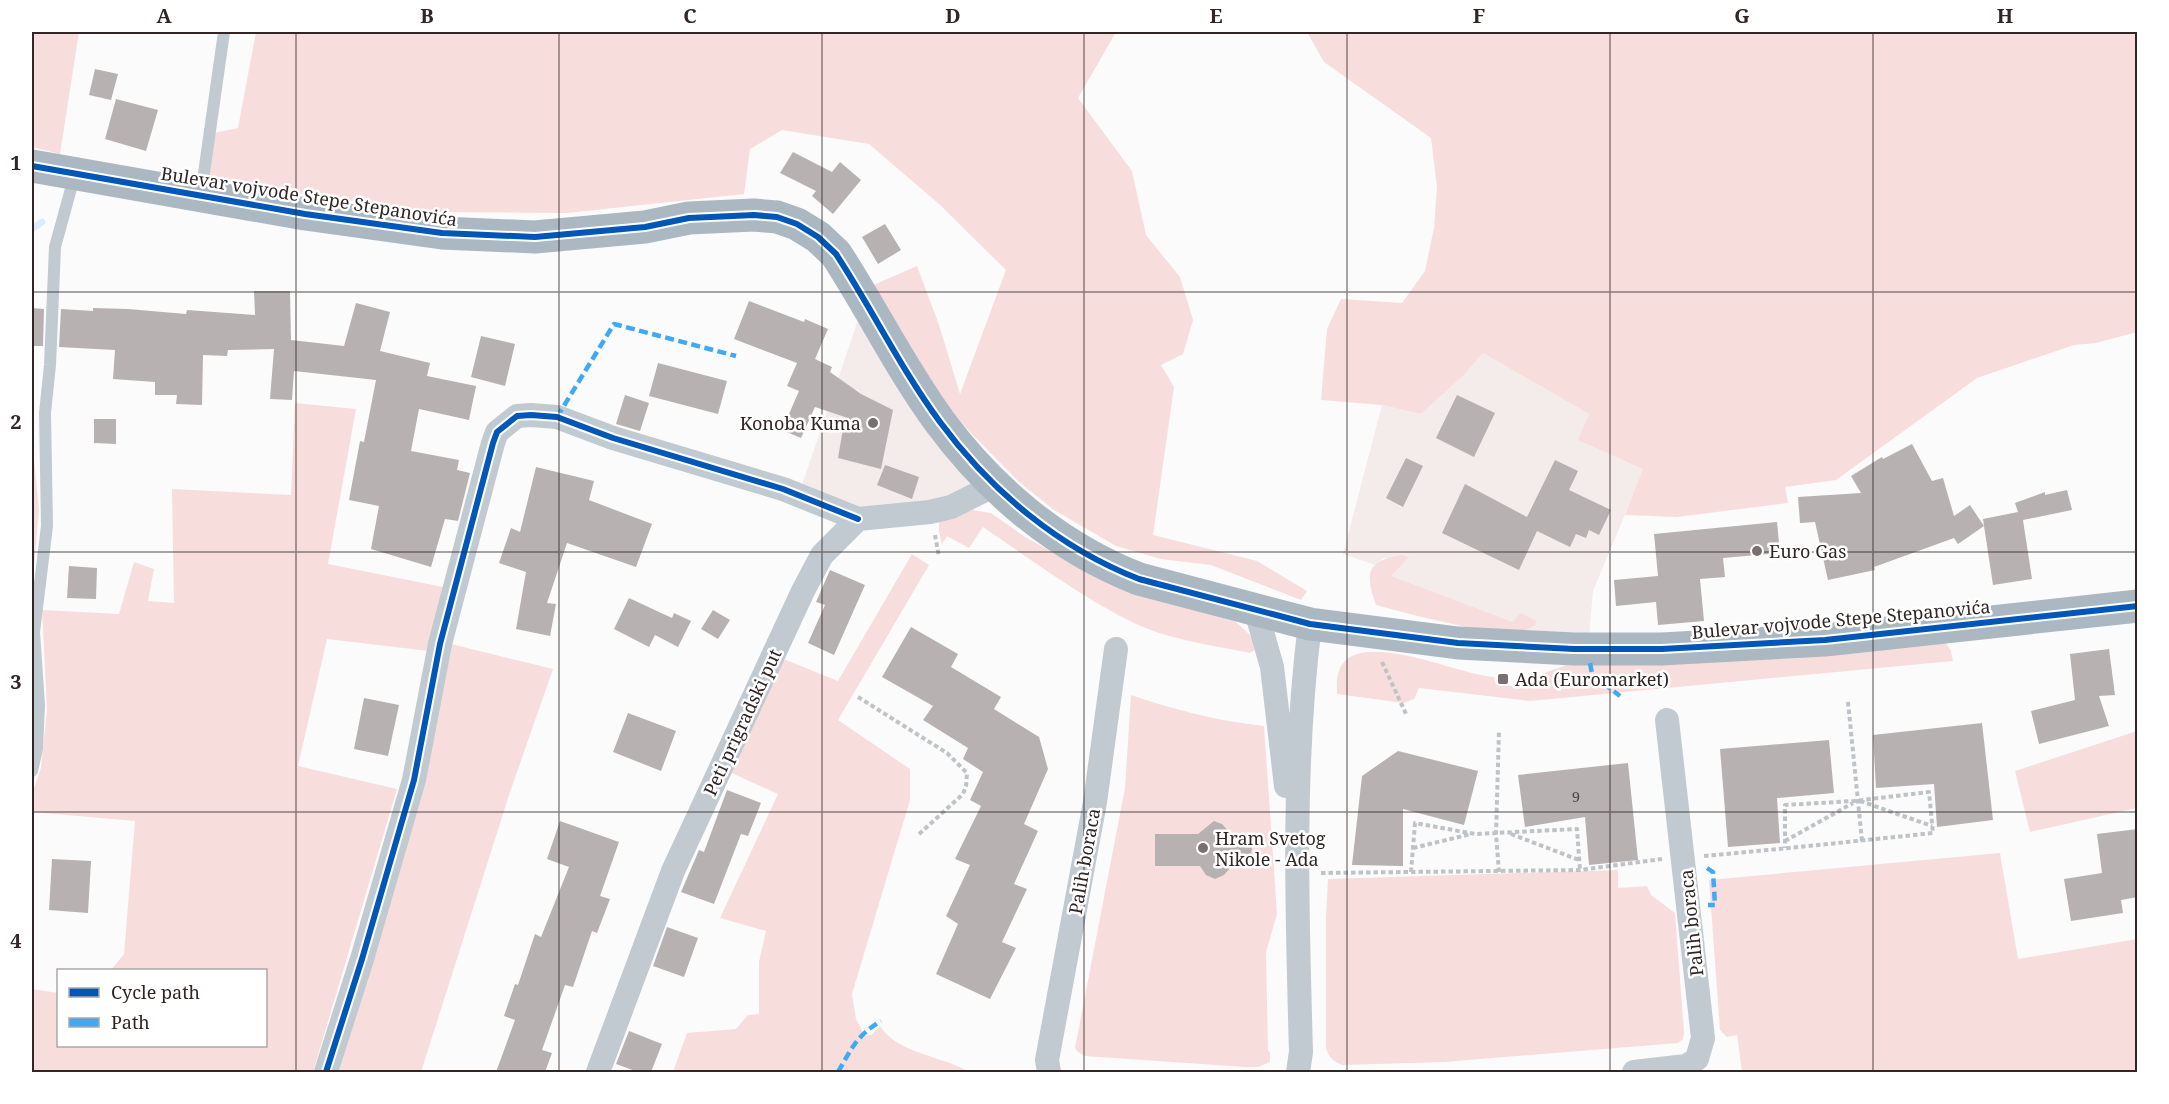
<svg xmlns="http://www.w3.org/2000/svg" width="2169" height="1104" viewBox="0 0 2169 1104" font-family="'Noto Serif',serif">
	<rect width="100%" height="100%" fill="#fbfbfb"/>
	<!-- built -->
	<path fill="#f4ebeb" d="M 861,311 L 977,487 L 937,506 L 869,511 L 800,491 Z
		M 1483,353 L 1589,414 L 1579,440 L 1644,469 L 1593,591 L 1589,636 L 1522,632 L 1513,622 L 1390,576 L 1408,557 L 1383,558 L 1375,565 L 1343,554 L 1382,405 L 1421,414 L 1464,375 Z"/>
	<!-- green -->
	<path fill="#f8dddd" d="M 32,32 L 79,32 L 60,154 L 32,147 Z
		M 256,32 L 1116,32 L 1078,98 L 1132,171 L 1146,235 L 1180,277 L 1193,320 L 1183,354 L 1161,365 L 1174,387 L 1153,535 L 1257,561 L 1307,591 L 1301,600 L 1211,565 L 1161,559 L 1116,546 L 1054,510 L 1019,482 L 968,430 L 914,365 L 869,287 L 917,266 L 939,325 L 960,394 L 1006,270 L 939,204 L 869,144 L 782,130 L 750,149 L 744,194 L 567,213 L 434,212 L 202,180 L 209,134 L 238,128 Z
		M 1307,32 L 2137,32 L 2137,332 L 2096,343 L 2074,345 L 1977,378 L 1836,480 L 1785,487 L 1788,503 L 1677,517 L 1625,515 L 1643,469 L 1578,440 L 1589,414 L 1483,353 L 1464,375 L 1421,414 L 1382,405 L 1321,400 L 1327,329 L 1341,299 L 1402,303 L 1425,271 L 1434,228 L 1437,187 L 1431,138 L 1324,62 Z
		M 295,403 L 356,409 L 328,564 L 443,587 L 429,651 L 327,639 L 298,766 L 397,789 L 313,1072 L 32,1072 L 32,989 L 58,993 L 58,1046 L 266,1046 L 266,970 L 111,970 L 124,954 L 135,821 L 32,812 L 32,794 L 41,768 L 47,710 L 42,610 L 119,614 L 134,562 L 154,569 L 148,601 L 174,603 L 172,489 L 291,495 Z
		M 32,438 L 39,510 L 32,588 Z
		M 972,510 L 991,513 L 1025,537 L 1112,585 L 1236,622 L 1250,635 L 1256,649 L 1250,653 C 1211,645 1170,640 1134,623 C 1081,597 1032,560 983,527 L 969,548 L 947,536 L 942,544 L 939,532 L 939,521 Z
		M 912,554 L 929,565 L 838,720 L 910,769 L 910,800 L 852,994 L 856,1019 L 865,1036 L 871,1035 L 880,1026 C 897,1054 944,1056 969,1072 L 673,1072 L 687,1033 L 736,1029 L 748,1015 L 759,1014 L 759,962 L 766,931 L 720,918 L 778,794 L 723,769 L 781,658 L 838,681 Z
		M 1401,555 L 1409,557 L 1391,576 L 1513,622 L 1520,613 L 1536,621 L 1535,625 L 1520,634 L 1466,627 L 1417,616 L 1376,605 C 1365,574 1366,561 1401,555 Z
		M 1944,640 L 1951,651 L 1953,661 L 1530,701 L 1419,688 L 1414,699 L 1404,703 L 1337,694 C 1337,687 1336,678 1339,671 C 1355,625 1460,676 1494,677 L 1496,685 L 1515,686 L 1516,679 L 1533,677 L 1572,663 Z
		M 451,644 L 553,669 L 510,792 L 421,1072 L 339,1072 L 425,785 Z
		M 1131,695 C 1175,710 1218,721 1264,726 L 1277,914 L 1266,952 L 1268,1051 L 1270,1052 L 1270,1062 L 1258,1067 L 1245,1067 L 1085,1056 L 1078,1052 L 1075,1048 L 1125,788 Z
		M 2137,731 L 2137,808 L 2030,832 L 2015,771 Z
		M 2000,853 L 2018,959 L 2137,939 L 2137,1072 L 1742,1072 L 1737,1035 L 1727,1037 L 1720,1030 L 1709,880 Z
		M 1618,870 L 1618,888 L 1647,886 L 1651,895 L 1675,913 L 1684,1032 L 1683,1039 L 1678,1043 L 1444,1062 L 1342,1065 C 1333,1061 1329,1058 1326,1048 L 1326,918 L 1328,879 Z"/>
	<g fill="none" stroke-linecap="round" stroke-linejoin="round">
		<!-- stream -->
		<path stroke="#d9eefc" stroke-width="7" d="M 32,229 L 42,222"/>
	</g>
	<!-- building -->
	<path fill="#b7b1b2" d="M 95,69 L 118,74 L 111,100 L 89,95 Z
		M 116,99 L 158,110 L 146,151 L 105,139 Z
		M 793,152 L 832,172 L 840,162 L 861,180 L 833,214 L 812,196 L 816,191 L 780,173 Z
		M 885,224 L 901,250 L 878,264 L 862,237 Z
		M 254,291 L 290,291 L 291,340 L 344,346 L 356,303 L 390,312 L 380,351 L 430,363 L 427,376 L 476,386 L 469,420 L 419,409 L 411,451 L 459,460 L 457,470 L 470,473 L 458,521 L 445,519 L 431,567 L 371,549 L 379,506 L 349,500 L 360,441 L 364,442 L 376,380 L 294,371 L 292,400 L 270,399 L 274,349 L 228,350 L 227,356 L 203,355 L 202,405 L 176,404 L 177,395 L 155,395 L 155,382 L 113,379 L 115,350 L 59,347 L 61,309 L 93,311 L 93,308 L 128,309 L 186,314 L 187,310 L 255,315 Z
		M 749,301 L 804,322 L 805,319 L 828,329 L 815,359 L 832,367 L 830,372 L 861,394 L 893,410 L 881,469 L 838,458 L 845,417 L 815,407 L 801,438 L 782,430 L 799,391 L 787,386 L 797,363 L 734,339 Z
		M 32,308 L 44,309 L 43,346 L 32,346 Z
		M 481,336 L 515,344 L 505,386 L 471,377 Z
		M 658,363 L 727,381 L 718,414 L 649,396 Z
		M 625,395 L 649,403 L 640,431 L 616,424 Z
		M 1457,395 L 1495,413 L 1474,457 L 1436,438 Z
		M 94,419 L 116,419 L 116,444 L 94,443 Z
		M 1912,444 L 1932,481 L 1943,478 L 1954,516 L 1970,505 L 1984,526 L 1983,519 L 2018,512 L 2015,503 L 2045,492 L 2045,495 L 2067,490 L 2072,510 L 2023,520 L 2032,579 L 1993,585 L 1984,526 L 1958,544 L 1954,538 L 1874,567 L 1875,570 L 1828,580 L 1815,522 L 1800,523 L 1798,497 L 1861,493 L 1851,476 L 1882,457 L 1883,459 Z
		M 1406,458 L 1423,466 L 1403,507 L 1386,498 Z
		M 1555,460 L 1578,471 L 1569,490 L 1611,510 L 1599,535 L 1589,530 L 1586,538 L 1576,534 L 1570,547 L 1537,531 L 1519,570 L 1442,533 L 1465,484 L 1527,517 Z
		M 885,465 L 919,477 L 912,499 L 877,485 Z
		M 536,467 L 594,481 L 589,500 L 652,524 L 636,567 L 567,543 L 547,603 L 556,604 L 550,636 L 516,629 L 526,572 L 499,563 L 511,528 L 520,532 Z
		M 1777,522 L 1780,553 L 1723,558 L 1725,577 L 1700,579 L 1704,621 L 1658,625 L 1656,602 L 1616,606 L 1614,580 L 1658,576 L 1654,534 Z
		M 69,566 L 97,568 L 96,599 L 67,598 Z
		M 830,570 L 865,585 L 834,655 L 808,643 L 825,605 L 816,602 Z
		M 629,598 L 672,618 L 674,613 L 691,621 L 678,647 L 655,635 L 649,647 L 614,629 Z
		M 713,610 L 730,620 L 718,639 L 701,629 Z
		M 911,627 L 958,654 L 951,667 L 1001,697 L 994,709 L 1039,737 L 1048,769 L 1024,824 L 1038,831 L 1014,884 L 1027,889 L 1002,942 L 1016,948 L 990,999 L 936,974 L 958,924 L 946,916 L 970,865 L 955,859 L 981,806 L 970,800 L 983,772 L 963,759 L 968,748 L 923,720 L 933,706 L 882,677 Z
		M 2109,649 L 2115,695 L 2099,696 L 2109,726 L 2039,744 L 2031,711 L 2075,700 L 2070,654 Z
		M 364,698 L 399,705 L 388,756 L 354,749 Z
		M 628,713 L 676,731 L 661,771 L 613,752 Z
		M 1982,723 L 1993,820 L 1937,827 L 1934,784 L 1876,788 L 1873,735 Z
		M 1829,740 L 1834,793 L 1777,798 L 1780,843 L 1728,847 L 1720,749 Z
		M 1398,751 L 1478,771 L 1464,825 L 1403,809 L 1403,866 L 1352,865 L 1362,776 Z
		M 1628,763 L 1638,860 L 1589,865 L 1585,817 L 1525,827 L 1518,775 Z
		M 727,790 L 761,803 L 748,836 L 741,834 L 714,904 L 681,892 L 699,850 L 704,852 Z
		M 560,821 L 619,842 L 600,896 L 610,899 L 597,933 L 592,931 L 573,987 L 565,985 L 542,1050 L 552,1053 L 545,1072 L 496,1072 L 515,1020 L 504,1016 L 515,984 L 518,985 L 535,934 L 541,937 L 569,867 L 547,859 Z
		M 1214,821 L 1222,824 L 1232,835 L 1240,835 L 1252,846 L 1251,857 L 1239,867 L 1231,867 L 1224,875 L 1215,879 L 1206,875 L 1200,866 L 1155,866 L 1155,834 L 1198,834 Z
		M 2138,829 L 2138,897 L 2121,900 L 2123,913 L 2071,921 L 2064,879 L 2102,873 L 2097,834 Z
		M 52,859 L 91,861 L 88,913 L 49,910 Z
		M 667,927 L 698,938 L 684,977 L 653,966 Z
		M 629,1031 L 662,1044 L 651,1072 L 638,1072 L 616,1064 Z"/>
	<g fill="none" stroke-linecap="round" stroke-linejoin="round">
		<!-- path -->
		<path stroke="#bec3c7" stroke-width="4" stroke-dasharray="4.5 3" stroke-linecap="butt" d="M 935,535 L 939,557
			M 1382,662 L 1407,716
			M 858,697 L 947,753 L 967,773 L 966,786 L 963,794 L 917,836
			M 1848,702 L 1862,841
			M 1860,801 L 1932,826
			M 1511,834 L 1579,860
			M 1785,841 L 1853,803
			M 1413,848 L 1471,834
			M 1704,856 C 1781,849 1857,841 1933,833 L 1929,792 L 1854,801 L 1785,805 L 1785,848
			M 1411,872 L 1415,823 L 1475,834 L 1577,829 L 1580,870
			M 1499,872 L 1496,834 L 1499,731
			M 1321,873 L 1580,870 L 1662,859"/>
		<!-- service -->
		<path stroke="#c0cad0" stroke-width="12" d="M 201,194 L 224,32
			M 32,771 L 37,749 L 39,705 L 34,632 L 47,526 L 45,413 L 50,365 L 55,247 L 75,174"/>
		<!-- minor -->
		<path stroke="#c0cad0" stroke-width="24" d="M 1256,611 L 1272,667 L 1286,786
			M 326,1072 L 362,959 L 414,780 L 440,644 L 493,443 L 497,432 L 517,416 L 531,415 L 557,417 L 613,438 L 783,489 L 858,519
			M 598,1072 L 673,871 L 803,591 L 822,555 L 858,519 L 930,512 L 951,507 L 995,485
			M 1049,1072 L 1047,1060 L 1095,802 L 1116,649
			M 1298,1072 L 1301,1052 C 1297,910 1292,766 1310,624
			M 1634,1072 L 1686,1066 L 1697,1059 L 1703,1038 L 1667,720"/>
		<!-- primary -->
		<path stroke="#abb8c1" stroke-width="33" d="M 32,166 L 305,214 L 442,233 L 535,237 L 645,227 L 689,218 L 754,215 L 777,217 L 797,224 L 818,237 L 836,254 C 872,309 901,369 940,422 C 991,491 1059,548 1139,579 L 1310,624 L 1458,643 L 1574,649 L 1662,649 L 1825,640 L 2138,606"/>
		<!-- quiet -->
		<path stroke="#3fa9f5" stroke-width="4.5" stroke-dasharray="9 4.5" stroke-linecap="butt" d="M 557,417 L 614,324 L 736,356
			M 1590,663 L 1593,679 L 1607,686 L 1620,696
			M 1707,868 L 1713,872 L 1715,905 L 1708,905
			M 838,1072 C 852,1048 856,1036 881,1021"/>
		<defs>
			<path id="cycleway" d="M 32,166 L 305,214 L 442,233 L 535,237 L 645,227 L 689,218 L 754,215 L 777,217 L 797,224 L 818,237 L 836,254 C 872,309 901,369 940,422 C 991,491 1059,548 1139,579 L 1310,624 L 1458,643 L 1574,649 L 1662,649 L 1825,640 L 2138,606
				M 326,1072 L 362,959 L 414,780 L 440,644 L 493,443 L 497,432 L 517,416 L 531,415 L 557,417 L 613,438 L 783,489 L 858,519"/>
		</defs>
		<!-- cycleway casing -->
		<use href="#cycleway" stroke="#fff" stroke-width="10"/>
		<!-- cycleway -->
		<use href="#cycleway" stroke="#0057b8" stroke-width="6"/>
	</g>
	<!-- grid -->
	<path fill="none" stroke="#312525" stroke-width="1.5" stroke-opacity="0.55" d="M 296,32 L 296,1072M 559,32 L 559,1072M 822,32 L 822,1072M 1084,32 L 1084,1072M 1347,32 L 1347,1072M 1610,32 L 1610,1072M 1873,32 L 1873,1072M 32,292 L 2138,292M 32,552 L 2138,552M 32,812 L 2138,812"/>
	<!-- markers -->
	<g fill="#787070" stroke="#fff" stroke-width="2">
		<circle cx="873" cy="423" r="6"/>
		<circle cx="1757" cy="551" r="6"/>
		<rect x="1497" y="673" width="12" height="12" rx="3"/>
		<circle cx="1203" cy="848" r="6"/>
	</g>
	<g text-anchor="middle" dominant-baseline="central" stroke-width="5" stroke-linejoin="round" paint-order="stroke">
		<!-- number labels -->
		<g font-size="15" fill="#524848">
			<text x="1576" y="796">9</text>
		</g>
		<!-- street labels -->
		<g font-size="18" fill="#312525" stroke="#fff">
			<text transform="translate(309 196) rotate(9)">Bulevar vojvode Stepe Stepanovića</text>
			<text transform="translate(1841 619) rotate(-5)">Bulevar vojvode Stepe Stepanovića</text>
			<text transform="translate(742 722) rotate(-65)">Peti prigradski put</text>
			<text transform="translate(1084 861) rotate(-80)">Palih boraca</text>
			<text transform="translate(1691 923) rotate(-96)">Palih boraca</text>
		</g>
		<!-- poi labels -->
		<g font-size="18" fill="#312525" stroke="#fff" text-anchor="start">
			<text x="861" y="423" text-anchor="end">Konoba Kuma</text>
			<text x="1769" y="551">Euro Gas</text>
			<text x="1515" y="679">Ada (Euromarket)</text>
			<text x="1215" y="838">Hram Svetog<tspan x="1215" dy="21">Nikole - Ada</tspan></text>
		</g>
	</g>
	<!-- border -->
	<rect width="2169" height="1104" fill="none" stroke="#ffffff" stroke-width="66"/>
	<!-- legend -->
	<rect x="57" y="969" width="210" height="78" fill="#ffffff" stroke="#ada8a8" stroke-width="1.5"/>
	<rect x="69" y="988" width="30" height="9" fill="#0057b8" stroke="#ada8a8" stroke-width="1.5"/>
	<text x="111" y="999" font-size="18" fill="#312525">Cycle path</text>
	<rect x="69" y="1018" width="30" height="9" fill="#3fa9f5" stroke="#ada8a8" stroke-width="1.5"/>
	<text x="111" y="1029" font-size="18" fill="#312525">Path</text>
	<rect x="33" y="33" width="2103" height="1038" fill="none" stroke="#312525" stroke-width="2"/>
	<g font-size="20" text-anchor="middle" font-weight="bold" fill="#312525">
		<text x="164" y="23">A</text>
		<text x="427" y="23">B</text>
		<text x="690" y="23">C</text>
		<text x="953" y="23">D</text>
		<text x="1216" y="23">E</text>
		<text x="1479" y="23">F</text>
		<text x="1742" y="23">G</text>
		<text x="2005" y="23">H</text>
		<text x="16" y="170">1</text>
		<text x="16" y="429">2</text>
		<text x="16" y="689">3</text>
		<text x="16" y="948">4</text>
	</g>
</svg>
